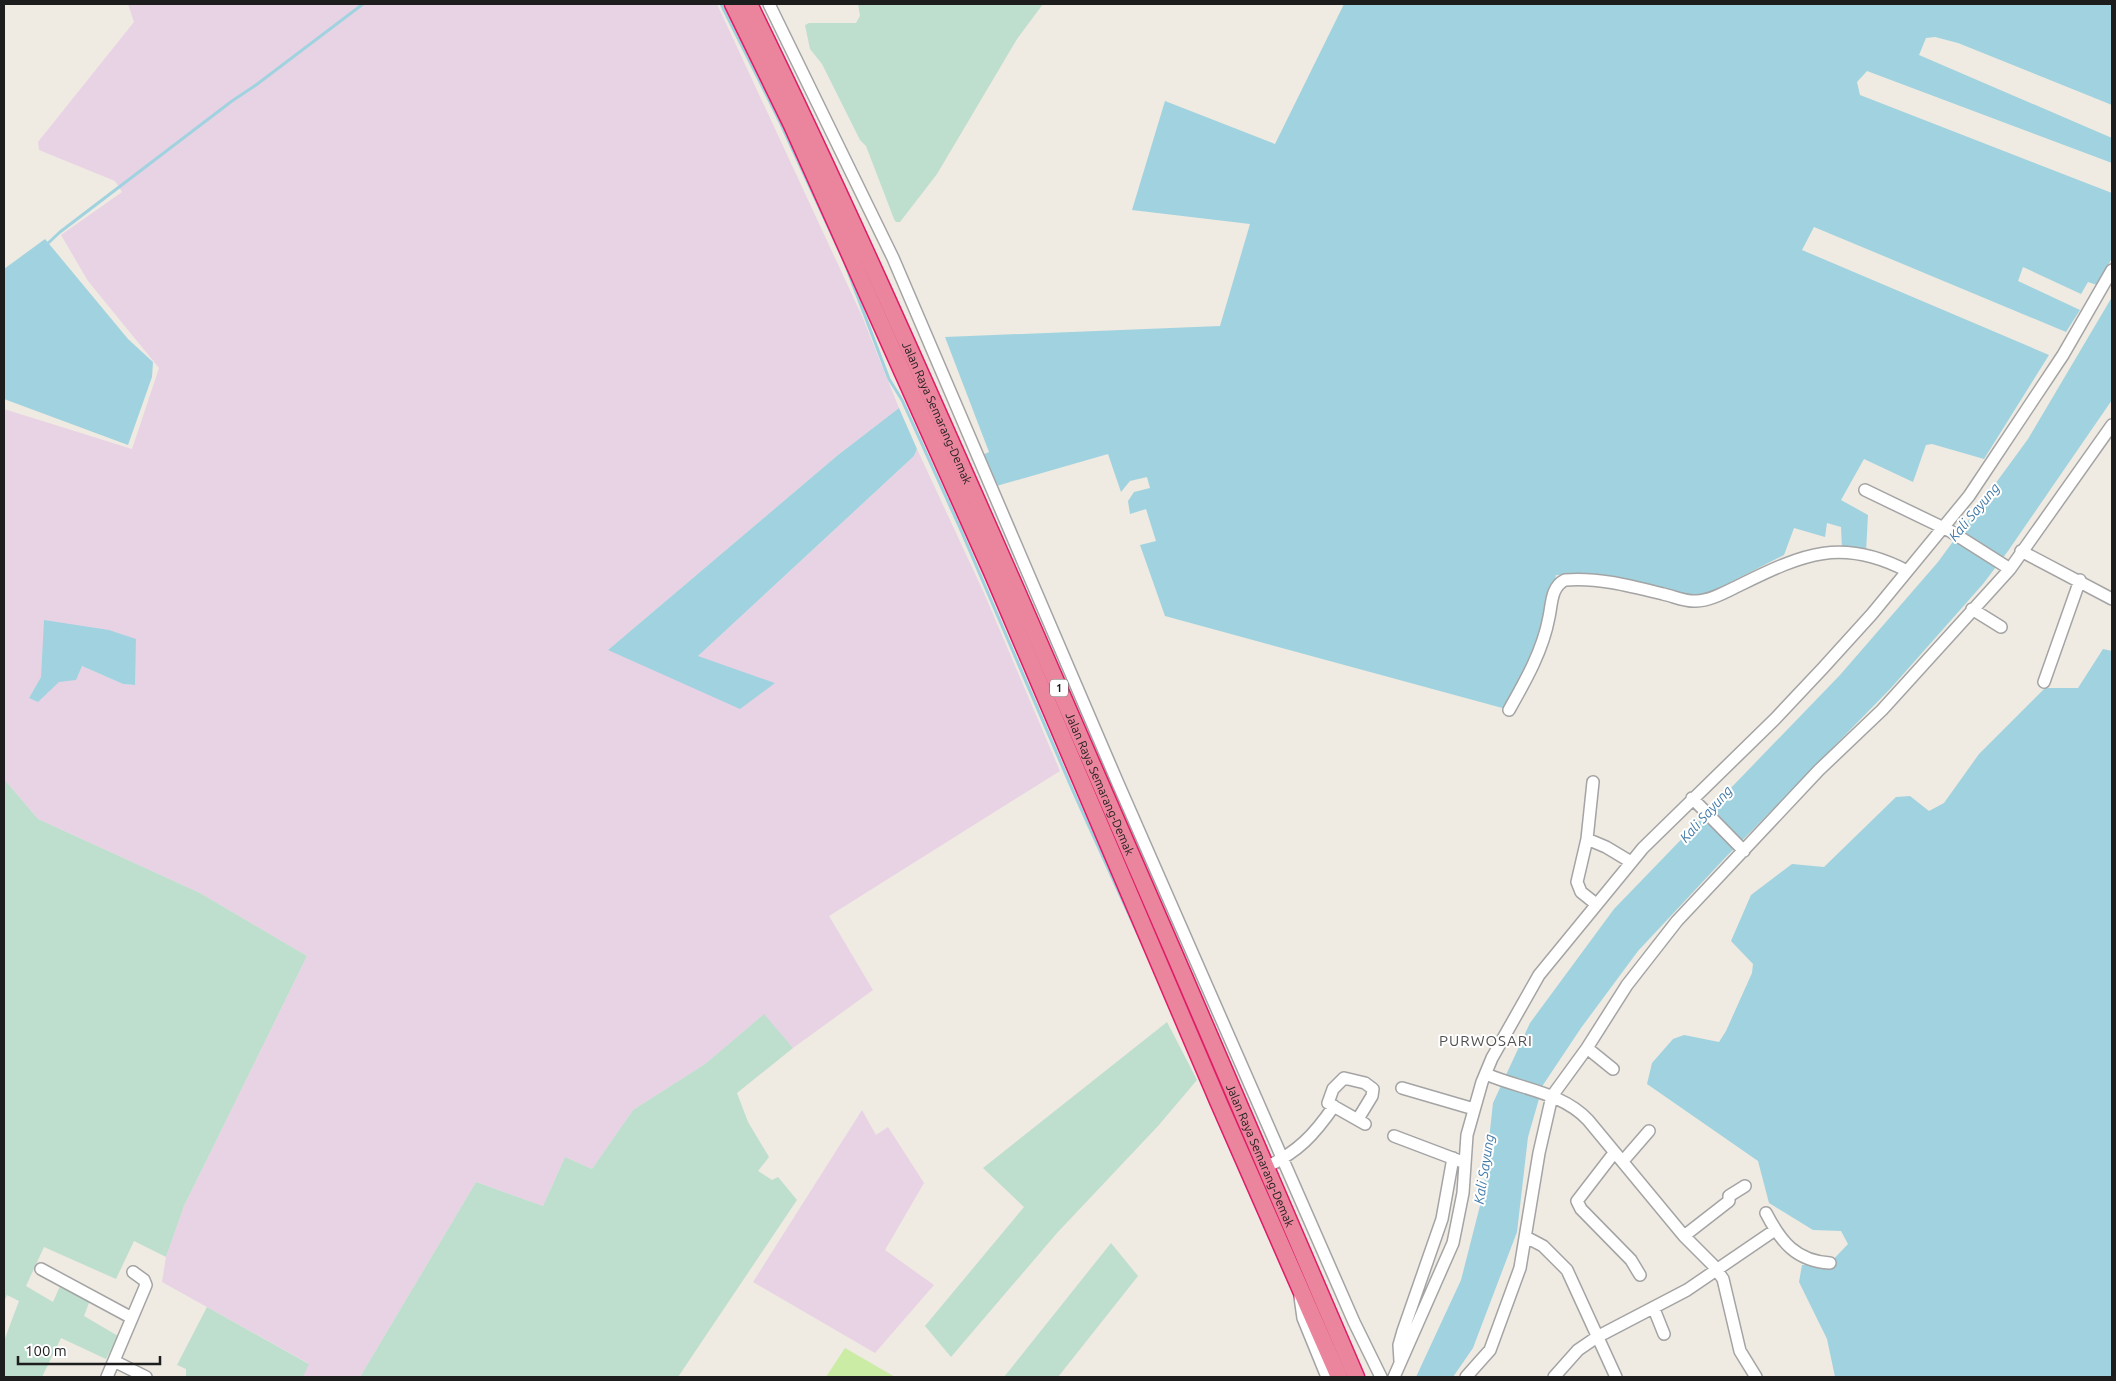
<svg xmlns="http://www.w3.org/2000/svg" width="2116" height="1381" viewBox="0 0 2116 1381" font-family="Ubuntu,sans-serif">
	<rect width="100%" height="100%" fill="#efeae2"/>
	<!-- industrial -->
	<path fill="#e8d3e5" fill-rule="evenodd" d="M 128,4 L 717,4 L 862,316 L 899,408 L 838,455 L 608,650 L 698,656 L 914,456 L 917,449 L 984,593 L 1060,771 L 829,916 L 873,990 L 793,1048 L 763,1015 L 705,1064 L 633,1110 L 592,1169 L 565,1157 L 543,1206 L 476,1182 L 360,1377 L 303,1377 L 308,1363 L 162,1282 L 166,1257 L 184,1206 L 307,956 L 200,893 L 38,819 L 4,779 L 4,409 L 132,449 L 159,368 L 88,281 L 61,235 L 122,192 L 115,181 L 39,150 L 38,142 L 134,22 ZM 135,639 L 134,685 L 123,684 L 82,666 L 29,698 L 41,677 Z
		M 862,1110 L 876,1135 L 888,1127 L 924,1183 L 885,1250 L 934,1285 L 875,1353 L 753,1282 Z"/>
	<!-- grass -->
	<path fill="#cbeca5" d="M 845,1348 L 895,1377 L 826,1377 Z"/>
	<!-- wetland -->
	<path fill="#bedece" d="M 858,4 L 1043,4 L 1017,39 L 937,174 L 900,222 L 896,222 L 894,219 L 866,146 L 860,140 L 822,64 L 810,49 L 805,25 L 809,23 L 856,23 L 860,16 Z
		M 4,779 L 38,819 L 200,893 L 307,956 L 184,1206 L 166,1257 L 134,1241 L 116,1279 L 44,1247 L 26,1286 L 53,1302 L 61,1284 L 90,1300 L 84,1316 L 118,1336 L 106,1359 L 61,1338 L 42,1377 L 4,1377 L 4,1341 L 19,1301 L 7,1295 L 4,1302 Z
		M 764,1014 L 793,1048 L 737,1093 L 748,1122 L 769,1157 L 758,1171 L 772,1180 L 778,1177 L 797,1200 L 678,1377 L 360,1377 L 476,1182 L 543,1206 L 565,1157 L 592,1169 L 633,1110 L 705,1064 Z
		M 1167,1022 L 1197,1080 L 1158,1126 L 1057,1233 L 951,1357 L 925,1326 L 1024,1207 L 983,1168 Z
		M 1111,1243 L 1138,1276 L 1058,1377 L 1004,1377 Z
		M 207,1307 L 309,1364 L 303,1377 L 186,1377 L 186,1369 L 177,1365 Z"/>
	<!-- water -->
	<path fill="#a0d3df" d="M 1344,4 L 2112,4 L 2112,105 L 1958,43 L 1935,37 L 1926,38 L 1919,55 L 2112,138 L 2112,163 L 1867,71 L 1857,82 L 1860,95 L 2112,193 L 2112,258 L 2097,285 L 2088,282 L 2081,294 L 2023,267 L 2018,281 L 2080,310 L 2066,332 L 1814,227 L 1802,250 L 2049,355 L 1984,459 L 1932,444 L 1926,445 L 1913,482 L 1864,459 L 1841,500 L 1868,515 L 1866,552 L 1842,550 L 1841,527 L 1827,523 L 1825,537 L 1794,528 L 1784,555 L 1699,598 L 1615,581 L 1556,575 L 1546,622 L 1531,665 L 1506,709 L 1165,616 L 1140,545 L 1156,541 L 1146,509 L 1130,514 L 1128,501 L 1134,492 L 1150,488 L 1147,477 L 1130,481 L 1121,492 L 1108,454 L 993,487 L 980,456 L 989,452 L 945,337 L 1220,326 L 1250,224 L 1132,210 L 1165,101 L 1275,144 Z
		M 45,239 L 128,339 L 153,362 L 152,377 L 128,445 L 4,399 L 4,269 Z
		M 2112,297 L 2112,400 L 2008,551 L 1983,584 L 1891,688 L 1724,859 L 1638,951 L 1581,1028 L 1543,1085 L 1528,1137 L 1517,1232 L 1473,1348 L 1453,1377 L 1416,1377 L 1461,1280 L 1483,1194 L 1493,1103 L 1530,1023 L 1614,909 L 1840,675 L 1938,562 L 2028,439 Z
		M 899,408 L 917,449 L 914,456 L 698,656 L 775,683 L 740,709 L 608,650 L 838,455 Z
		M 44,620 L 109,630 L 136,639 L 135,685 L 123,684 L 82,666 L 76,680 L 59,682 L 38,702 L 29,698 L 41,677 Z
		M 2103,649 L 2112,651 L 2112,1377 L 1835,1377 L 1827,1339 L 1799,1282 L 1802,1265 L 1828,1265 L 1848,1244 L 1841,1231 L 1813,1230 L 1769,1203 L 1758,1161 L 1647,1084 L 1652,1063 L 1673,1039 L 1684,1035 L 1719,1042 L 1726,1031 L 1752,973 L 1753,964 L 1731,941 L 1751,895 L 1792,864 L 1824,867 L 1896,797 L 1910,796 L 1929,811 L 1944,803 L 1979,754 L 2045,688 L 2078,688 Z"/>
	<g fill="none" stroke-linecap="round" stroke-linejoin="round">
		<!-- stream -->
		<path stroke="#a0d3df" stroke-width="3" d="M 721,4 L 780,122 L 844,261 L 889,379 L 902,400 L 960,528 L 1073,791 L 1145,950
			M 45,246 L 60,232 L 232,101 L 256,85 L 363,4
			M 1208,1098 L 1296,1298"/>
		<defs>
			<path id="minor" d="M 769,4 L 893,258 L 1117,781 L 1354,1322 L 1381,1377
				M 1865,490 L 1950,531 L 2010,569
				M 2021,551 L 2112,599
				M 1972,609 L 2001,627
				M 2044,682 L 2080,580
				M 1509,710 C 1526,680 1543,650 1549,617 C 1552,603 1551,587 1565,580 C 1597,577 1631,586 1663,594 C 1673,596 1686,602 1696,601 C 1711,601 1729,590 1742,584 C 1803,554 1842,537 1907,571
				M 1593,782 L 1587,839 L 1577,882 L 1581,892 L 1596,904
				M 1692,798 L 1744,851
				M 1587,839 L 1606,847 L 1631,862
				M 1587,1048 L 1613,1069
				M 1486,1074 C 1520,1089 1562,1092 1588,1120 L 1684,1236 L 1713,1265 L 1723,1279 L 1740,1351 L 1756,1377
				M 1402,1088 L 1474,1109
				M 1358,1119 L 1372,1096 L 1373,1089 L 1365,1083 L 1344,1078 L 1333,1089 L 1328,1103 L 1365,1124
				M 1394,1136 L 1460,1161
				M 1614,1153 L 1577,1201 L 1581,1209 L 1631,1260 L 1640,1275
				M 1623,1161 L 1649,1131
				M 1266,1167 C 1298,1152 1314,1135 1334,1106
				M 1766,1213 C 1781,1242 1796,1261 1830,1263
				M 1684,1236 L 1729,1201 L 1729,1196 L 1745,1186
				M 1526,1237 L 1543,1246 L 1567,1270 L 1616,1377
				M 41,1269 L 132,1318
				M 1300,1297 L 1303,1318 L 1327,1377
				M 1654,1309 L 1664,1334
				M 114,1361 L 146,1377
				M 1400,1361 L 1399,1345 L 1403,1331 L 1442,1219 L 1453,1158
				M 107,1377 L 146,1285 L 144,1280 L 133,1272
				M 1394,1377 L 1453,1243 L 1463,1193 L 1467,1135 L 1482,1082 L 1492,1058 L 1539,975 L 1643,848 L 1775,719 L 1823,668 L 1872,614 L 1969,496 L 2063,355 L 2112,270
				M 1466,1377 L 1490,1350 L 1520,1268 L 1539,1153 L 1552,1096 L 1587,1048 L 1627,985 L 1677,921 L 1819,770 L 1882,710 L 2010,569 L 2112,425
				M 1554,1377 L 1578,1350 L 1597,1337 L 1687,1290 L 1775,1230"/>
			<g id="highway">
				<path d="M 733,4 L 792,125 L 992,572 L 1218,1101 L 1339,1377"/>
				<path id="s1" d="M 749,4 C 843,196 929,392 1015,587 C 1130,850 1243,1113 1356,1377"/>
			</g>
		</defs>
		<!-- minor casing -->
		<use href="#minor" stroke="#a4a4a4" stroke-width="14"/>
		<!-- highway casing -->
		<use href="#highway" stroke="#e01c68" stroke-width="19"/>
		<!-- minor -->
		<use href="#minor" stroke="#fff" stroke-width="11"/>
		<!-- highway -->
		<use href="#highway" stroke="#ea859d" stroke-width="16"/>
	</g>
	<g text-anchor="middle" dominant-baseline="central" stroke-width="4" stroke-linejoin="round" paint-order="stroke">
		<!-- shield labels -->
		<rect fill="#fff" stroke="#616161" stroke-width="1" x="1050" y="679.5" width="18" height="17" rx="4"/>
		<g font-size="11" font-weight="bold" fill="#1d1d1d">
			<text x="1059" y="688">1</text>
		</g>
		<!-- street labels -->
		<g font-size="12" fill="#1d1d1d" stroke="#fff">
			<text stroke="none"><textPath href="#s1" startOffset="450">Jalan Raya Semarang-Demak</textPath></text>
			<text stroke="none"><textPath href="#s1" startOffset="855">Jalan Raya Semarang-Demak</textPath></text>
			<text stroke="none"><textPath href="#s1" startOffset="1260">Jalan Raya Semarang-Demak</textPath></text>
		</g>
		<!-- water labels -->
		<g font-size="14" font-style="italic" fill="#427aa8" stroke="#fff">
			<text transform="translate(1974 512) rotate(-50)">Kali Sayung</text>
			<text transform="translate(1706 814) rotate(-48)">Kali Sayung</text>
			<text transform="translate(1484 1169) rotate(-81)">Kali Sayung</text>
		</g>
		<!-- quarter labels -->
		<g font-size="15" letter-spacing="1" fill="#505050" stroke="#fff">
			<text x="1486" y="1040">PURWOSARI</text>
		</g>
	</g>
	<!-- border -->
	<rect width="2116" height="1381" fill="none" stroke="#1d1d1d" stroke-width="10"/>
	<!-- scale -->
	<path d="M18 1356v8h142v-8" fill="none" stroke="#1d1d1d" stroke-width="2.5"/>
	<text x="25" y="1356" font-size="15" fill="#1d1d1d" stroke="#ffffff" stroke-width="4" paint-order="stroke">100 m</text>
</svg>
